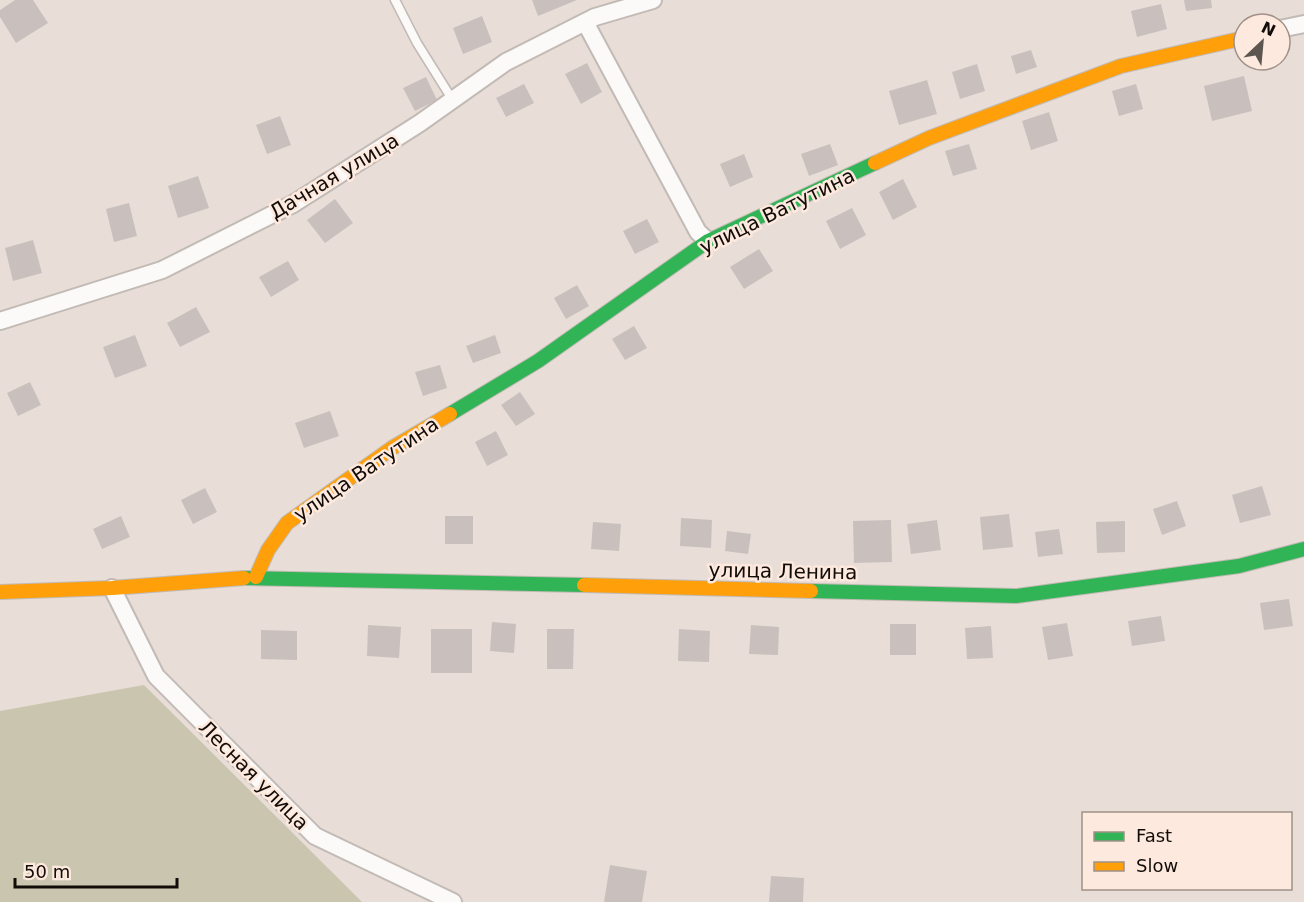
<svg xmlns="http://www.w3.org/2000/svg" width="1304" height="902" viewBox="0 0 1304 902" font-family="'DejaVu Sans',sans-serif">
	<rect width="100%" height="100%" fill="#e8ddd7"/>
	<!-- green -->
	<path fill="#cac5af" d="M 144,685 L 362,902 L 0,902 L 0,711 Z"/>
	<!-- building -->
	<path fill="#c9c0bd" d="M 15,0 L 33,0 L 48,23 L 16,43 L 0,17 L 0,10 Z
		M 532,0 L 577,0 L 538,16 Z
		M 1184,0 L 1211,0 L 1212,8 L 1186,11 Z
		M 1161,4 L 1167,29 L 1137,37 L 1131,11 Z
		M 482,16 L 492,42 L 463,54 L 453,28 Z
		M 1031,50 L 1037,67 L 1016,74 L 1011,56 Z
		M 587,63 L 602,92 L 581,104 L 565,74 Z
		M 977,64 L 985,91 L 960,99 L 952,72 Z
		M 1244,76 L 1252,111 L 1212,121 L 1204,86 Z
		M 426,77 L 437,100 L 415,111 L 403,88 Z
		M 927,80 L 937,114 L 899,125 L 889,91 Z
		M 524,84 L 534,103 L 506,117 L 496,98 Z
		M 1136,84 L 1143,109 L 1119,116 L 1112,91 Z
		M 1049,112 L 1058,141 L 1031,150 L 1022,121 Z
		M 280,116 L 291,145 L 267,154 L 256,125 Z
		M 830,144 L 838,165 L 809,176 L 801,154 Z
		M 969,144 L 977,169 L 953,176 L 945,151 Z
		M 744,154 L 753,177 L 730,187 L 720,164 Z
		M 198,176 L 209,208 L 178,218 L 168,186 Z
		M 903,179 L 917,207 L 893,220 L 879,192 Z
		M 335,199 L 353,223 L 325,243 L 307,220 Z
		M 129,203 L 137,236 L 114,242 L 106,209 Z
		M 852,208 L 866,235 L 840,249 L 826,221 Z
		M 647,219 L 659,242 L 635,254 L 623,231 Z
		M 33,240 L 42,273 L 13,281 L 5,248 Z
		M 759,249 L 773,271 L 744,289 L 730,267 Z
		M 288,261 L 299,280 L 271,297 L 259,277 Z
		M 577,285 L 589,306 L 566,319 L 554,298 Z
		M 196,307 L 210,332 L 180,347 L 167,323 Z
		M 634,326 L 647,348 L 625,360 L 612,339 Z
		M 135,335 L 147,366 L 115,378 L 103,347 Z
		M 495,335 L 501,353 L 473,363 L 466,346 Z
		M 440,365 L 447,388 L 423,396 L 415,372 Z
		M 30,382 L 41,405 L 18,416 L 7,393 Z
		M 520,392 L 535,414 L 516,426 L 501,405 Z
		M 330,411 L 339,436 L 304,448 L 295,423 Z
		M 496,431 L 508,455 L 487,466 L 475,442 Z
		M 1262,486 L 1271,515 L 1240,523 L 1232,495 Z
		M 205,488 L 217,512 L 193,524 L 181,500 Z
		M 1177,501 L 1186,526 L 1162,535 L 1153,509 Z
		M 1009,514 L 1013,547 L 983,550 L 980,517 Z
		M 121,516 L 130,537 L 102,549 L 93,529 Z
		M 445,516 L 473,516 L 473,544 L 445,544 Z
		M 681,518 L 712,520 L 711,548 L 680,546 Z
		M 891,520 L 892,562 L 854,563 L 853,521 Z
		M 937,520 L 941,550 L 911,554 L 907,524 Z
		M 1125,521 L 1125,552 L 1097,553 L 1096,522 Z
		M 593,522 L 621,524 L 619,551 L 591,549 Z
		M 1059,529 L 1063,554 L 1038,557 L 1035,532 Z
		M 727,531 L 751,534 L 748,554 L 725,551 Z
		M 1289,599 L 1293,626 L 1264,630 L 1260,603 Z
		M 1161,616 L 1165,641 L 1132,646 L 1128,621 Z
		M 492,622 L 516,624 L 514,653 L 490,651 Z
		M 1067,623 L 1073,656 L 1048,660 L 1042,627 Z
		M 890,624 L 916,624 L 916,655 L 890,655 Z
		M 368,625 L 401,627 L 399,658 L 367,656 Z
		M 751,625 L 779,627 L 778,655 L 749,654 Z
		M 991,626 L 993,658 L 967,659 L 965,628 Z
		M 431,629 L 472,629 L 472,673 L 431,673 Z
		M 547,629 L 574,629 L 573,669 L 547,669 Z
		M 679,629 L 710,631 L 709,662 L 678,661 Z
		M 261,630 L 297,631 L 297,660 L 261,659 Z
		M 610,865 L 647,871 L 642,902 L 604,902 Z
		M 771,876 L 804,878 L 803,902 L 769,902 Z"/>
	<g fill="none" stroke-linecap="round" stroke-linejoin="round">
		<defs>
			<path id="lane" d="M 395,0 L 417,43 L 452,99"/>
			<path id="street" d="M 585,22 L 698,232 L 708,241
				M 1280,29 L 1304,24
				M 0,321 L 162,270 L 293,204 L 420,123 L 506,62 L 595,17 L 653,0
				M 112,588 L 156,676 L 315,836 L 453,902"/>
			<path id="fast" d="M 450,414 L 538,361 L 708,241 L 875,163
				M 244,578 L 584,585
				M 811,591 L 1016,596 L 1239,566 L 1304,549"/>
			<path id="slow" d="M 875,163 L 929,138 L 1121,66 L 1244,38
				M 256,577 L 268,550 L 287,523 L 392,448 L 450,414
				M 584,585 L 811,591
				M 0,592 L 112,588 L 244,578"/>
		</defs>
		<!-- lane casing -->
		<use href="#lane" stroke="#c2bab5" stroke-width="11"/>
		<!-- street casing -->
		<use href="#street" stroke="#c2bab5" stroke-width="20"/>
		<!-- fast casing -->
		<use href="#fast" stroke="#c2bab5" stroke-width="16"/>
		<!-- slow casing -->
		<use href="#slow" stroke="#c2bab5" stroke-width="16"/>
		<!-- lane -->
		<use href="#lane" stroke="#fcfaf9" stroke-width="8"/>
		<!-- street -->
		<use href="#street" stroke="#fcfaf9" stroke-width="16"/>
		<!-- fast -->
		<use href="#fast" stroke="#30b455" stroke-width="14"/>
		<!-- slow -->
		<use href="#slow" stroke="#ff9f0a" stroke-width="14"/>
	</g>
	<g text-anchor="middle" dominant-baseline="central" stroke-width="5" stroke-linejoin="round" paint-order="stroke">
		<!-- street labels -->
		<g font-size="20" fill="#120c08" stroke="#fde9dd">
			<text transform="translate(334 176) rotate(-31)">Дачная улица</text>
			<text transform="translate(777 211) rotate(-26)">улица Ватутина</text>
			<text transform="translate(366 469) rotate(-34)">улица Ватутина</text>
			<text transform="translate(783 571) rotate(1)">улица Ленина</text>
			<text transform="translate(254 775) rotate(45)">Лесная улица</text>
		</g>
	</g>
	<!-- legend -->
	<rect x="1082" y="812" width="210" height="78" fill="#fde9dd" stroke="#9f9188" stroke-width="1.5"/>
	<rect x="1094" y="832" width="30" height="9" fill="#30b455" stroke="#9f9188" stroke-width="1.5"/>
	<text x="1136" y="842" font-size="18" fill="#120c08">Fast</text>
	<rect x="1094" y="862" width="30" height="9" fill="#ff9f0a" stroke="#9f9188" stroke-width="1.5"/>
	<text x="1136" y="872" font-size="18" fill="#120c08">Slow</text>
	<!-- north arrow -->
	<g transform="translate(1262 42) rotate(26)"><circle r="28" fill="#fde9dd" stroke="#9f9188" stroke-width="1.5"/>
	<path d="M0-4.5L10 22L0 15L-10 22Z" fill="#5d5550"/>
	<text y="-9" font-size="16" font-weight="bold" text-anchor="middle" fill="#120c08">N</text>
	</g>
	<!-- scale -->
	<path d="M15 878v9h162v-9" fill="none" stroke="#120c08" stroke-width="3"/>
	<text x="24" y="878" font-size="18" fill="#120c08" stroke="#fde9dd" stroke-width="4.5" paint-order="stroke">50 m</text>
</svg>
